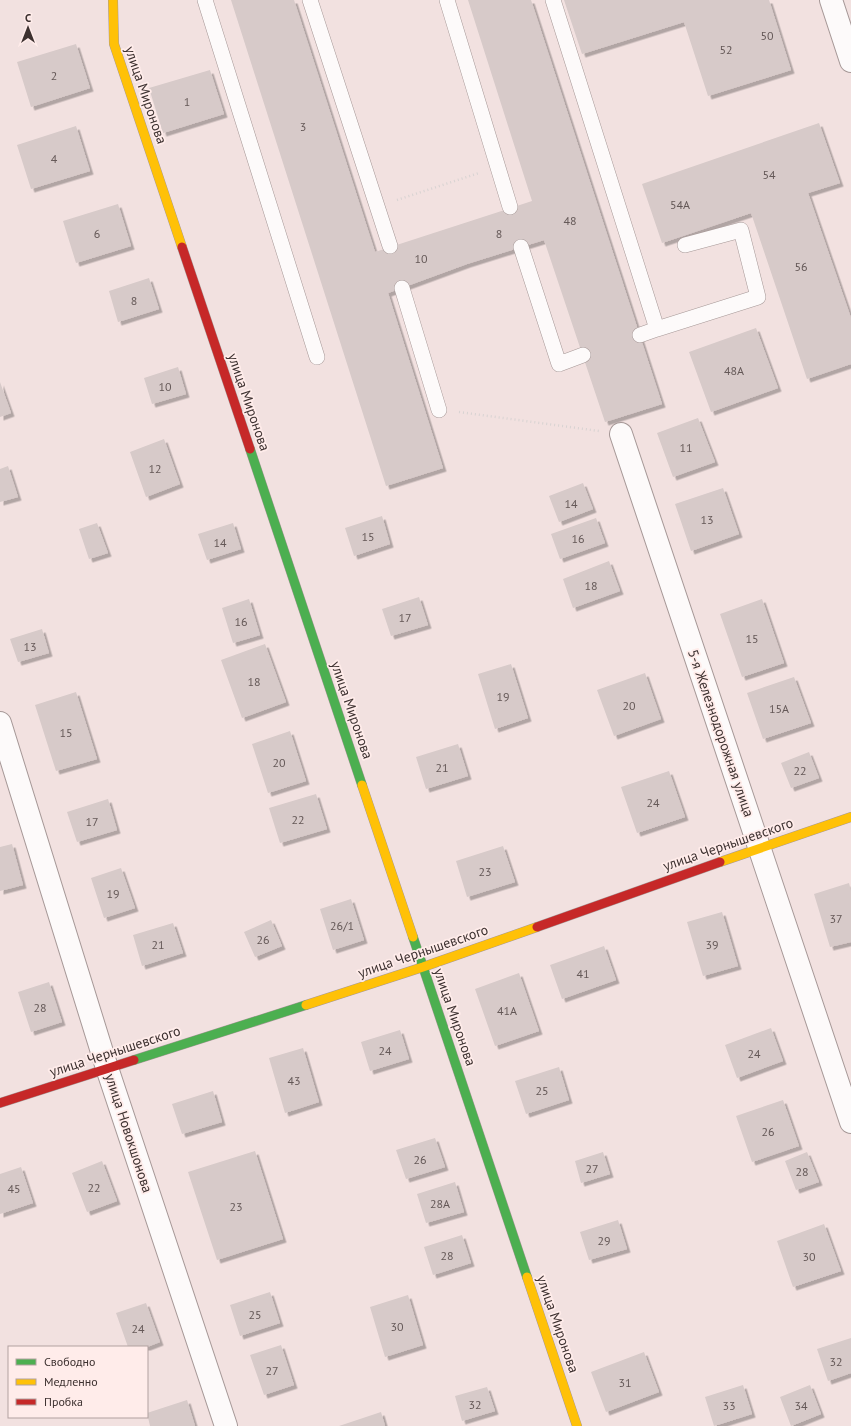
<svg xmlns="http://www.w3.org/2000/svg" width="851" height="1426" viewBox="0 0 851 1426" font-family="'PT Sans',sans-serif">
	<defs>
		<filter id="shadow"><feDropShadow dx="3.5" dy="3.5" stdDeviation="0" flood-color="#0004"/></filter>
	</defs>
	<rect width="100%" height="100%" fill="#f2e1e0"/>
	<!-- building -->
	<path fill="#d7cac9" filter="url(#shadow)" d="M 231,0 L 294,0 L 375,252 L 532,201 L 468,0 L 531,0 L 662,404 L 605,422 L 544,240 L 467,264 L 388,293 L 443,468 L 386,486 Z
		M 564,0 L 769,0 L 791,70 L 708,96 L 684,22 L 582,54 Z
		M 76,44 L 90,88 L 31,107 L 17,62 Z
		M 210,70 L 224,114 L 163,133 L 149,88 Z
		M 819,123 L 840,183 L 808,193 L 851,318 L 851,364 L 807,379 L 751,213 L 662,243 L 642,184 Z
		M 76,126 L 90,171 L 31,189 L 17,145 Z
		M 118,204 L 131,246 L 76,263 L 63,221 Z
		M 149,278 L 159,309 L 118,322 L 109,291 Z
		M 756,328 L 778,388 L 711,412 L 689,352 Z
		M 178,367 L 186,394 L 152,404 L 144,378 Z
		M 0,382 L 11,413 L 0,417 Z
		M 698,418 L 715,462 L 673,477 L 657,433 Z
		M 164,439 L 180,484 L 146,497 L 130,452 Z
		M 8,466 L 18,497 L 0,502 L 0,469 Z
		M 583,483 L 593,509 L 559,522 L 549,496 Z
		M 723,488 L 739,534 L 691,551 L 675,504 Z
		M 382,516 L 390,544 L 354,556 L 345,528 Z
		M 596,518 L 605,543 L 560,559 L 551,534 Z
		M 97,523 L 108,553 L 89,559 L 79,529 Z
		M 233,523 L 241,549 L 207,560 L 198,534 Z
		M 609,561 L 620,591 L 573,608 L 563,579 Z
		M 419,597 L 428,625 L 391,636 L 382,609 Z
		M 249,599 L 260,635 L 233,643 L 222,608 Z
		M 762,599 L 784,663 L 742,677 L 720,614 Z
		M 42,629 L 49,653 L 18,662 L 10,639 Z
		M 265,644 L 286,702 L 242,718 L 221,660 Z
		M 511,664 L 528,718 L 495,729 L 478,674 Z
		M 645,673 L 661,719 L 614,736 L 597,690 Z
		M 794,677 L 811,723 L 763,739 L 747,693 Z
		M 76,692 L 97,759 L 56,771 L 35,705 Z
		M 290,731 L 306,781 L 268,793 L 252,744 Z
		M 458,744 L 468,776 L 426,789 L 416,757 Z
		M 809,752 L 819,778 L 791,788 L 781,763 Z
		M 669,771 L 685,817 L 637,833 L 621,787 Z
		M 316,794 L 327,829 L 280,843 L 269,808 Z
		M 108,799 L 117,830 L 77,842 L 67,812 Z
		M 12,844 L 23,885 L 0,891 L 0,847 Z
		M 503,846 L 515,882 L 467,897 L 456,861 Z
		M 121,868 L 135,908 L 104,918 L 91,878 Z
		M 849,883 L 851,891 L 851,942 L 830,947 L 814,894 Z
		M 351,899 L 364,940 L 333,950 L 320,909 Z
		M 722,912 L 738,966 L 703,976 L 687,922 Z
		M 271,920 L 282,946 L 255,957 L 244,932 Z
		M 173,923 L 183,953 L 142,966 L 133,935 Z
		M 604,946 L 616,980 L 562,999 L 550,965 Z
		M 519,973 L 539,1031 L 495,1046 L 475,989 Z
		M 49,982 L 62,1022 L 31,1032 L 18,992 Z
		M 771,1028 L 783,1061 L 737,1078 L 725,1045 Z
		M 400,1030 L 409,1059 L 370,1071 L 361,1042 Z
		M 303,1048 L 319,1102 L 285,1113 L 269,1058 Z
		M 559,1067 L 569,1100 L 526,1114 L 515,1081 Z
		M 213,1091 L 222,1122 L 182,1134 L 172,1104 Z
		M 783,1100 L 799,1146 L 752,1162 L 736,1116 Z
		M 435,1138 L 445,1167 L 406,1179 L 396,1150 Z
		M 255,1151 L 283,1239 L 217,1260 L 188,1172 Z
		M 603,1152 L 610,1174 L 581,1183 L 575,1161 Z
		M 807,1152 L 819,1182 L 796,1190 L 785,1161 Z
		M 102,1161 L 117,1201 L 87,1212 L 72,1173 Z
		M 21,1167 L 33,1203 L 0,1214 L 0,1174 Z
		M 455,1182 L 464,1212 L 426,1223 L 417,1194 Z
		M 618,1220 L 627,1249 L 589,1260 L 580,1232 Z
		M 824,1224 L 841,1271 L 793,1287 L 777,1241 Z
		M 462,1235 L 471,1263 L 433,1275 L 424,1247 Z
		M 270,1292 L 280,1323 L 240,1336 L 230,1305 Z
		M 408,1295 L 423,1345 L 385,1357 L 370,1307 Z
		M 146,1303 L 160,1342 L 147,1347 L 128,1347 L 116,1313 Z
		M 851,1338 L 851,1373 L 828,1381 L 817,1349 Z
		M 281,1345 L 294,1385 L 264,1395 L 250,1355 Z
		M 644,1352 L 659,1392 L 606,1412 L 591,1372 Z
		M 743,1385 L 752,1414 L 714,1426 L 705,1397 Z
		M 810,1385 L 821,1414 L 791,1426 L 780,1397 Z
		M 487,1387 L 495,1411 L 462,1421 L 455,1396 Z
		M 187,1400 L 195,1426 L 150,1426 L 147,1413 Z
		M 381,1412 L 385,1426 L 339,1426 Z"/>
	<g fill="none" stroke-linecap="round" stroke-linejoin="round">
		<defs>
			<path id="lane" d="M 205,0 L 317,357
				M 310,0 L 390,246
				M 447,0 L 510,207
				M 553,0 L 657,329 L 640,335
				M 521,247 L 559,364 L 583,355
				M 402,288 L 439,410
				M 657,329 L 758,297 L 741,230 L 685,245"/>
			<path id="street" d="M 831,0 L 851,61
				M 621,434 L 851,1122
				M 0,723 L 107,1068 L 226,1426"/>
			<path id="fast" d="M 250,449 L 362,785
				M 413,937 L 527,1277
				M 134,1060 L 306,1005"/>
			<path id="slow" d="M 113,0 L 114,44 L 182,247
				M 362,785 L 413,937
				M 720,862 L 851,817
				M 306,1005 L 423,967 L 537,927
				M 527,1277 L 577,1426"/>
			<path id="jam" d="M 182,247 L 250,449
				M 537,927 L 720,862
				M 0,1103 L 134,1060"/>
		</defs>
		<!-- lane casing -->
		<use href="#lane" stroke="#a69897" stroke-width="16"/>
		<!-- street casing -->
		<use href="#street" stroke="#a69897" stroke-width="24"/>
		<!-- fast casing -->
		<use href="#fast" stroke="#a69897" stroke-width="10"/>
		<!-- slow casing -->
		<use href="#slow" stroke="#a69897" stroke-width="10"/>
		<!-- jam casing -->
		<use href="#jam" stroke="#a69897" stroke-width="10"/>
		<!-- path -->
		<path stroke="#d8d3d2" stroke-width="2.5" stroke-dasharray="1 3" stroke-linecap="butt" d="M 397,200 L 479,173
			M 459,412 L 599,431"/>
		<!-- lane -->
		<use href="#lane" stroke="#fdfafa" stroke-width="15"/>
		<!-- street -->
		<use href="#street" stroke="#fdfafa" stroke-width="22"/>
		<!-- fast -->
		<use href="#fast" stroke="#4caf50" stroke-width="9"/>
		<!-- slow -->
		<use href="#slow" stroke="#ffc107" stroke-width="9"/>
		<!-- jam -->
		<use href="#jam" stroke="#c62828" stroke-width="9"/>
	</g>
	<g text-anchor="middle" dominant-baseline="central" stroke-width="3.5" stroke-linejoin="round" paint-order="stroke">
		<!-- number labels -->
		<g font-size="12" fill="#645857">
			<text x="767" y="35">50</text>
			<text x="726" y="49">52</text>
			<text x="54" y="75">2</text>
			<text x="187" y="101">1</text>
			<text x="303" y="126">3</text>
			<text x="54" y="158">4</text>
			<text x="769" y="174">54</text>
			<text x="680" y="204">54А</text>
			<text x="570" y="220">48</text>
			<text x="97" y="233">6</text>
			<text x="499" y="233">8</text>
			<text x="421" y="258">10</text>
			<text x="801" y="266">56</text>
			<text x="134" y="300">8</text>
			<text x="734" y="370">48А</text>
			<text x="165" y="386">10</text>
			<text x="686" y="447">11</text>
			<text x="155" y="468">12</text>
			<text x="571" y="503">14</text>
			<text x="707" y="519">13</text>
			<text x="368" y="536">15</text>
			<text x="578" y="538">16</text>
			<text x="220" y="542">14</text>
			<text x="591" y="585">18</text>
			<text x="405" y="617">17</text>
			<text x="241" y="621">16</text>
			<text x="752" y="638">15</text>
			<text x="30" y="646">13</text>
			<text x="254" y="681">18</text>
			<text x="503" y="696">19</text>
			<text x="629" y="705">20</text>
			<text x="779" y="708">15А</text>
			<text x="66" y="732">15</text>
			<text x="279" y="762">20</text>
			<text x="442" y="767">21</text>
			<text x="800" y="770">22</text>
			<text x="653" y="802">24</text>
			<text x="298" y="819">22</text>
			<text x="92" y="821">17</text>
			<text x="485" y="871">23</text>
			<text x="113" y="893">19</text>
			<text x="836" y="918">37</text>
			<text x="342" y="925">26/1</text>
			<text x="263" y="939">26</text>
			<text x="158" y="944">21</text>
			<text x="712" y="944">39</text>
			<text x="583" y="973">41</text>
			<text x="40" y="1007">28</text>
			<text x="507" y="1010">41А</text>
			<text x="385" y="1050">24</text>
			<text x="754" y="1053">24</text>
			<text x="294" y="1080">43</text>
			<text x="542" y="1090">25</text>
			<text x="768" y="1131">26</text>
			<text x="420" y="1159">26</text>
			<text x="592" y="1168">27</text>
			<text x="802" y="1171">28</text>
			<text x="94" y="1187">22</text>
			<text x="14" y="1188">45</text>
			<text x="440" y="1203">28А</text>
			<text x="236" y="1206">23</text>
			<text x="604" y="1240">29</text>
			<text x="447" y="1255">28</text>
			<text x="809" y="1256">30</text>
			<text x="255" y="1314">25</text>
			<text x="397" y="1326">30</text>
			<text x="138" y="1328">24</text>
			<text x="836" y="1361">32</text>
			<text x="272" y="1370">27</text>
			<text x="625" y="1382">31</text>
			<text x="475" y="1404">32</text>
			<text x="729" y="1405">33</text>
			<text x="801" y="1405">34</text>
		</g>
		<!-- street labels -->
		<g font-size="14" fill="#3d3130" stroke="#ffecea">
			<text transform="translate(146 95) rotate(71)">улица Миронова</text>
			<text transform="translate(249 402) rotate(71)">улица Миронова</text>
			<text transform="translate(352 710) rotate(71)">улица Миронова</text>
			<text transform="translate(721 733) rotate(71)">5-я Железнодорожная улица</text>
			<text transform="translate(728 844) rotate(-19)">улица Чернышевского</text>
			<text transform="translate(423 951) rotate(-19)">улица Чернышевского</text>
			<text transform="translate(455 1017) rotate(71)">улица Миронова</text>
			<text transform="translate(115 1051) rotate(-18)">улица Чернышевского</text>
			<text transform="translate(129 1133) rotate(72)">улица Новокшонова</text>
			<text transform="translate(558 1324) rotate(71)">улица Миронова</text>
		</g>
	</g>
	<!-- legend -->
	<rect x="8" y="1346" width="140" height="72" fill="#ffecea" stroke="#b1a1a0"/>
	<rect x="16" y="1359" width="20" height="6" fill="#4caf50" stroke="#b1a1a0"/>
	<text x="44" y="1366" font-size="12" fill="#3d3130">Свободно</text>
	<rect x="16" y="1379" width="20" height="6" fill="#ffc107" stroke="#b1a1a0"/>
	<text x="44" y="1386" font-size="12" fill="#3d3130">Медленно</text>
	<rect x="16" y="1399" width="20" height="6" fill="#c62828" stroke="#b1a1a0"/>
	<text x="44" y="1406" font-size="12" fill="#3d3130">Пробка</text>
	<!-- north arrow -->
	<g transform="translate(28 28)" stroke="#ffecea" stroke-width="3" paint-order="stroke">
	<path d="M0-3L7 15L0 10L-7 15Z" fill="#3d3130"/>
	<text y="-6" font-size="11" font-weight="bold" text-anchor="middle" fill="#3d3130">С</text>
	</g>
</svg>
